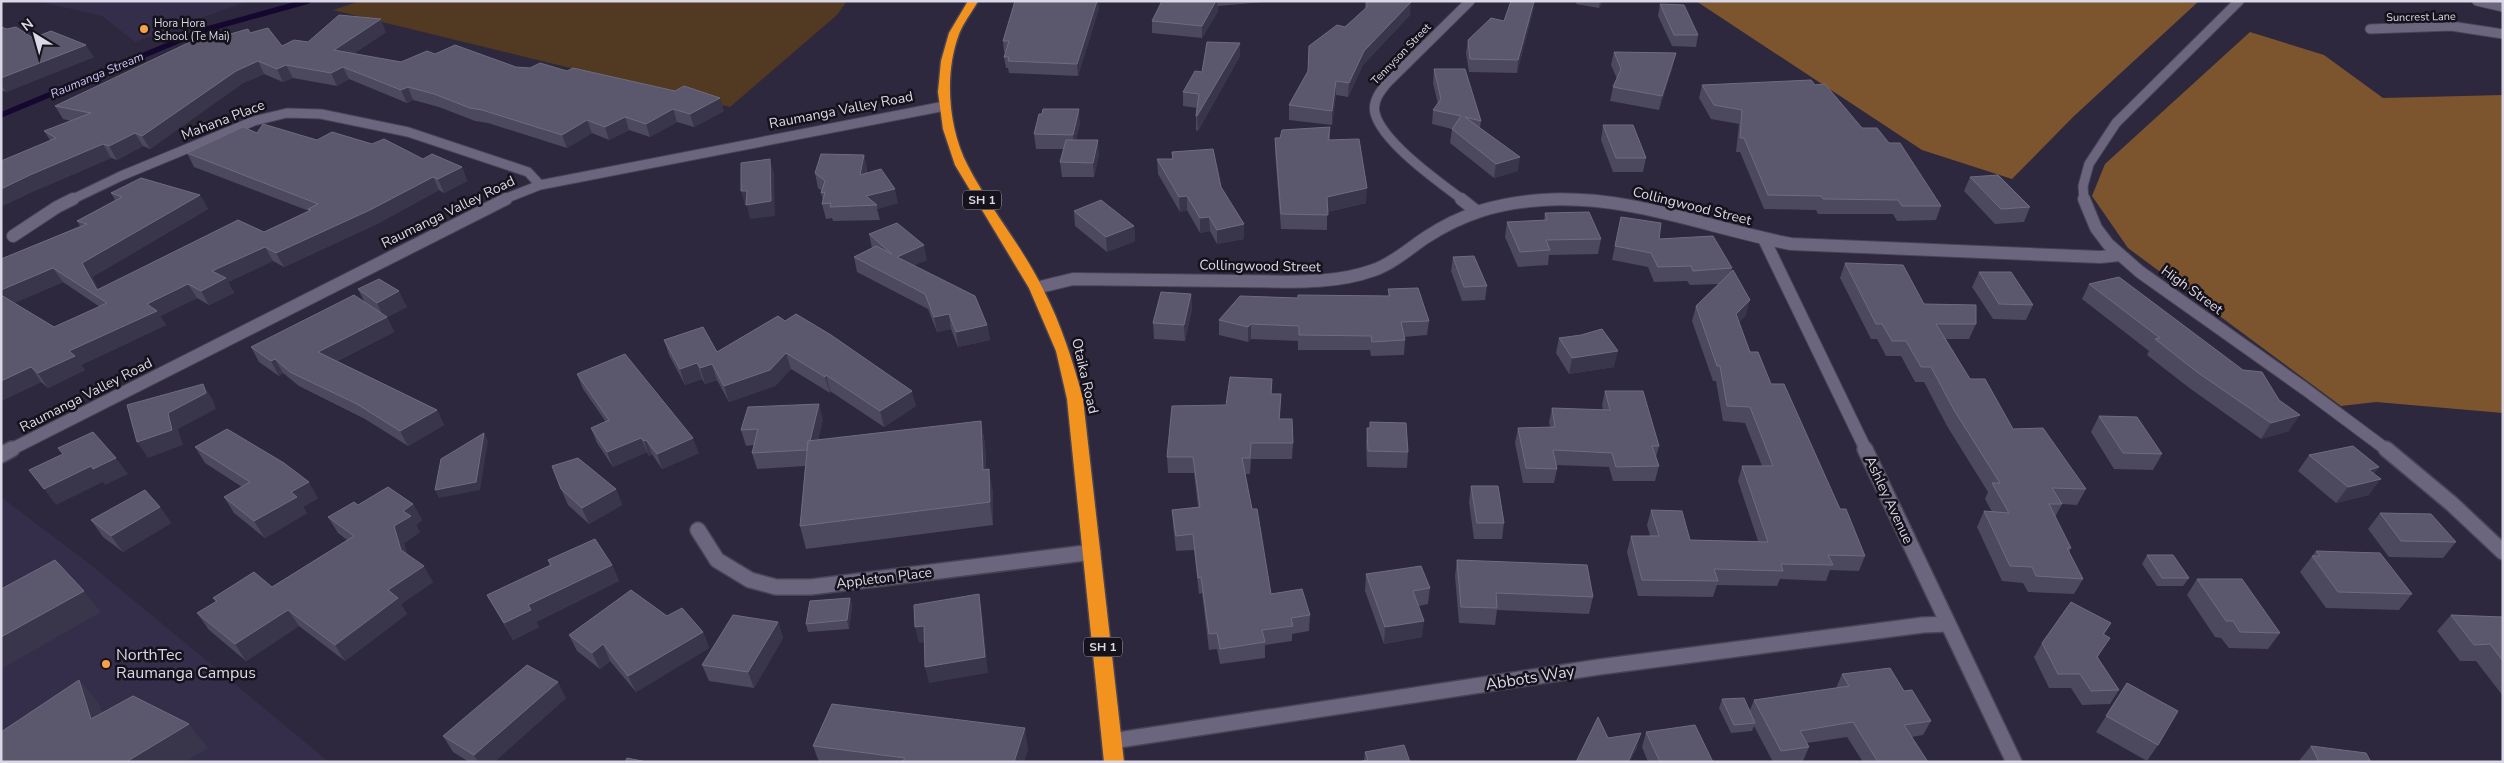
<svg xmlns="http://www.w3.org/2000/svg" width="2504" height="763" viewBox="0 0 2504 763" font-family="'Nunito Sans',sans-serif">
	<rect width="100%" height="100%" fill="#2d283d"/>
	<!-- built -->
	<path fill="#352e4a" d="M 37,1 L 248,1 L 135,42 L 102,16 Z
		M 1,497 L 91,565 L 329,762 L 1,762 Z"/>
	<!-- green -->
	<path fill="#523921" d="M 360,1 L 847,1 L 837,15 L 730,107 L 333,10 Z"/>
	<!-- forest -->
	<path fill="#7c552f" d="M 1696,1 L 2199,1 L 2073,117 L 2012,179 L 1922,150 Z
		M 2250,32 L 2324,55 L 2383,98 L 2503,95 L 2503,413 L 2376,402 L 2341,406 L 2128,248 L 2092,196 L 2105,164 Z"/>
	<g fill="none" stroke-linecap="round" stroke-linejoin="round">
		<!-- stream -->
		<path stroke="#15072f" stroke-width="5.5" d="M 1,115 L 204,30 L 308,1"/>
		<defs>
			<path id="street-far2" d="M 2477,1 L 2503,7
				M 2370,29 L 2451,26 L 2503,34
				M 71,200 L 121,176 L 254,121 L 287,113 L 321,114 L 408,132 L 528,172 L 540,185
				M 502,200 L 540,185 L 945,106
				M 1463,200 C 1439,182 1382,142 1375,113 C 1372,101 1381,90 1388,82 L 1470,1
				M 1541,200 L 1586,200
				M 2084,200 L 2083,186 L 2089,164 L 2116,123 L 2239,1"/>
			<path id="street-far1" d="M 1461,199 L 1476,211
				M 2084,199 L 2096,228 L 2108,244 L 2140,272 L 2305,389 L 2387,450
				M 13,236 L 57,207 L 73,199
				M 1764,239 L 1866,450
				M 1036,288 L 1073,279 C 1127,280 1182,280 1236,281 C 1282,281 1330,286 1374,270 C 1392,264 1410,248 1425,238 C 1463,213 1498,203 1542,200 C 1628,194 1708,228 1791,244 L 2100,257 L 2120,255
				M 10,450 L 506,199"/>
			<path id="street" d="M 1865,449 L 2014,762
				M 2386,449 L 2452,504 L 2503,552
				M 1,455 L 12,449
				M 698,530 L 717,560 L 750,580 L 776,587 L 811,587 L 1093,552
				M 1112,741 L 1599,667 L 1923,625 L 1948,624"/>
			<path id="highway" d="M 968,1 L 978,1 C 972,12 963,23 959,34 C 944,74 948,128 968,166 C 990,209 1022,246 1043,289 C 1061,324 1073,361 1083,399 L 1124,762 L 1104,762 L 1067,399 L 1056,351 L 1029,288 L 955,165 L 943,129 L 938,92 L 941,61 L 949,33 Z"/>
		</defs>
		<!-- street-far2 casing -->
		<use href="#street-far2" stroke="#484456" stroke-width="11"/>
		<!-- street-far1 casing -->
		<use href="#street-far1" stroke="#484456" stroke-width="14"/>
		<!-- street casing -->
		<use href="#street" stroke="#484456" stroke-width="18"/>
		<!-- highway casing -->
		<use href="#highway" stroke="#484456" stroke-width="3"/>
		<!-- street-far2 -->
		<use href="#street-far2" stroke="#6b667e" stroke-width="9"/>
		<!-- street-far1 -->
		<use href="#street-far1" stroke="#6b667e" stroke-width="12"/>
		<!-- street -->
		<use href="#street" stroke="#6b667e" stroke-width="15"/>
		<!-- highway -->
		<use href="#highway" fill="#f29320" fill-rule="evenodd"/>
	</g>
	<!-- wall -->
	<path fill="#4c485d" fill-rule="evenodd" d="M 1162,1 L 1264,1 L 1264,2 L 1218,6 L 1218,11 L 1202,38 L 1152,33 L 1152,21 Z
		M 1365,1 L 1407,1 L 1410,15 L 1363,65 L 1348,97 L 1336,95 L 1332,125 L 1289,120 L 1289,105 L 1345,27 L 1365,9 Z
		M 1577,1 L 1603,1 L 1599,8 L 1576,4 Z
		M 1660,4 L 1698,35 L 1696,47 L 1672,46 L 1658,16 Z
		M 1534,7 L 1517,73 L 1469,72 L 1466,53 L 1468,40 L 1504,21 Z
		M 1099,8 L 1078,76 L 1009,73 L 1008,68 L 1006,68 L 1004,57 L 1006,52 L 1004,52 L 1003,41 Z
		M 1,27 L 33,38 L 94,57 L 6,92 L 1,90 Z
		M 386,32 L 353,54 L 401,62 L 435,54 L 516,67 L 567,71 L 724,111 L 694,127 L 677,122 L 650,137 L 629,130 L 609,140 L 592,133 L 567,148 L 488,123 L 475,121 L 439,107 L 413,100 L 407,103 L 349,79 L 337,86 L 293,78 L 283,82 L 264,74 L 243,83 L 150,149 L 143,146 L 117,160 L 111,158 L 39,189 L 50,140 L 44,131 L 71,121 L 63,119 L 55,106 L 216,38 L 250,33 L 282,46 Z
		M 1240,43 L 1240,56 L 1198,131 L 1196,130 L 1196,116 L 1197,108 L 1183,106 L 1183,92 L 1202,72 Z
		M 1614,52 L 1673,66 L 1659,110 L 1610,101 L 1613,87 L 1617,79 L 1611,65 Z
		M 1434,69 L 1481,121 L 1480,128 L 1518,171 L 1494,178 L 1450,143 L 1452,129 L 1432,124 L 1433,110 L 1438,104 L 1433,83 Z
		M 1702,85 L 1815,85 L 1862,128 L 1889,143 L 1941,206 L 1936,220 L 1897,221 L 1893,214 L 1818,214 L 1816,210 L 1764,209 L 1740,152 L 1736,152 L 1739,124 L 1711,119 L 1699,98 Z
		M 1080,123 L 1076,140 L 1099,154 L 1094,177 L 1062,177 L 1060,162 L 1064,149 L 1036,149 L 1034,134 Z
		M 1603,125 L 1646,158 L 1643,172 L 1613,172 L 1601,140 Z
		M 1330,127 L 1330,140 L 1366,203 L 1327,212 L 1327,230 L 1281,229 L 1275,152 L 1275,138 L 1280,138 Z
		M 257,133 L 317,140 L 423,159 L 462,167 L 467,181 L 444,193 L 439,190 L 377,224 L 284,267 L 273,261 L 228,282 L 234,293 L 209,305 L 197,298 L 160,316 L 166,325 L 81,365 L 85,370 L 48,388 L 41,382 L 1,401 L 1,259 L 80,226 L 77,221 L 115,200 L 111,193 L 200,195 L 208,209 L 92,277 L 98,289 L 264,232 L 309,211 L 194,167 L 187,153 ZM 63,282 L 100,307 L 54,327 L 14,303 Z
		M 1172,152 L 1221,187 L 1244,224 L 1244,239 L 1217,244 L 1210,231 L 1200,233 L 1187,210 L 1180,212 L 1158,174 L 1157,159 L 1172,159 Z
		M 864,155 L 867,169 L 867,173 L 898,203 L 877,209 L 880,220 L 833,221 L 832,218 L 826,219 L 822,204 L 823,200 L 821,193 L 822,191 L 818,188 L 815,173 Z
		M 1970,177 L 2030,207 L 2024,222 L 1995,224 L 1964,191 Z
		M 1074,211 L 1134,226 L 1135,241 L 1107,252 L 1075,226 Z
		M 1545,213 L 1601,239 L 1598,254 L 1549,255 L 1548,265 L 1518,267 L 1505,237 L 1507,222 L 1544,220 Z
		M 1621,217 L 1659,239 L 1732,268 L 1731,272 L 1746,315 L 1739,322 L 1750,352 L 1771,384 L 1865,556 L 1859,571 L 1830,570 L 1826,581 L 1780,579 L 1777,586 L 1717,585 L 1713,597 L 1638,596 L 1627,552 L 1631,536 L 1650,536 L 1647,525 L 1651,510 L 1690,540 L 1758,541 L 1738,481 L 1742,466 L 1762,466 L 1745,423 L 1723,421 L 1716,381 L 1713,381 L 1692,321 L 1696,306 L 1719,284 L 1690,285 L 1687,281 L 1654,282 L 1648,267 L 1612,260 Z
		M 869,234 L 927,260 L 914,265 L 987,325 L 990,340 L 958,347 L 951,329 L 937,332 L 928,309 L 857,272 L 854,257 L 872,248 Z
		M 1453,257 L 1487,286 L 1485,300 L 1462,301 L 1451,271 Z
		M 1845,263 L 1924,304 L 1976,324 L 1969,339 L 1946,339 L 1970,379 L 2013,429 L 2086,489 L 2077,505 L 2062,504 L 2055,517 L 2071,548 L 2069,552 L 2083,579 L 2074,594 L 2028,592 L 2023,583 L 2002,581 L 1977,527 L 1984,511 L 1992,512 L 1985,499 L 1988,492 L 1947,426 L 1924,382 L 1915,382 L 1901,356 L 1886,356 L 1877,339 L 1871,339 L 1840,278 Z
		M 1979,272 L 2033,305 L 2026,320 L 1993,319 L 1972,287 Z
		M 2089,284 L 2289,431 L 2261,439 L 2188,387 L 2147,355 L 2149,351 L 2082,299 Z
		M 358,289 L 407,307 L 387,317 L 394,332 L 337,361 L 437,410 L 444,425 L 408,446 L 365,419 L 299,386 L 283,373 L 279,376 L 259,362 L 251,347 L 365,303 Z
		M 1388,289 L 1429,321 L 1427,335 L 1404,337 L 1405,340 L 1404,355 L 1371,356 L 1370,350 L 1298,350 L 1298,341 L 1251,339 L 1248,342 L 1219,335 L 1219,320 L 1298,298 L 1388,296 Z
		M 1191,294 L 1192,309 L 1185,341 L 1154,339 L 1153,323 Z
		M 778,316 L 916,406 L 884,427 L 830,391 L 830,393 L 791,369 L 775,386 L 729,402 L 717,380 L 705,384 L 702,379 L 685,385 L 669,355 L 664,340 L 717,352 Z
		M 1559,338 L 1614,367 L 1569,374 L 1556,353 Z
		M 577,374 L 699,453 L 662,469 L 652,454 L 649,456 L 647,452 L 613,467 L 597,443 L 591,428 L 606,422 L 583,389 Z
		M 1605,391 L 1659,446 L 1656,457 L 1659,466 L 1655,481 L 1613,481 L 1609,467 L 1556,465 L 1557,469 L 1554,483 L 1523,483 L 1515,443 L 1518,428 L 1550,427 L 1549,422 L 1552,408 L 1603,410 L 1602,405 Z
		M 1272,394 L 1281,394 L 1280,419 L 1293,443 L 1292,459 L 1251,459 L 1250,474 L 1245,474 L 1252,509 L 1271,594 L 1310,615 L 1309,631 L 1292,634 L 1292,641 L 1265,645 L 1265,658 L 1220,664 L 1217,649 L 1209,650 L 1202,593 L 1199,594 L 1194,550 L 1176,551 L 1173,525 L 1172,510 L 1198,507 L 1194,473 L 1168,473 L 1167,457 L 1226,405 Z
		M 2099,416 L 2162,454 L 2153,470 L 2114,469 L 2091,432 Z
		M 823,419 L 818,440 L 981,421 L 985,444 L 986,469 L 993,492 L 993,525 L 806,549 L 800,526 L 805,466 L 757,469 L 752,453 L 754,445 L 746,446 L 741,430 Z
		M 1370,422 L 1408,452 L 1407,468 L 1367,467 L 1366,444 L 1367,428 L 1370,428 Z
		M 195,447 L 318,498 L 303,507 L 307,513 L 265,538 L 234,513 L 224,497 L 242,487 L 205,463 Z
		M 2309,455 L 2374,474 L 2369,495 L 2336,503 L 2298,471 Z
		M 1471,486 L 1504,523 L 1502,539 L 1474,539 L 1469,502 Z
		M 561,489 L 616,489 L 622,505 L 589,524 L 568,505 Z
		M 413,504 L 422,520 L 416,525 L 420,532 L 404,543 L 407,554 L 433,582 L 401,604 L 407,614 L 345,661 L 299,626 L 246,661 L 209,630 L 197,613 L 216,602 L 213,598 L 272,587 L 347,540 L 338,533 L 328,517 L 358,505 Z
		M 160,507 L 171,523 L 123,552 L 103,537 L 91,520 Z
		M 2380,513 L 2456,542 L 2443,558 L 2389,557 L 2368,529 Z
		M 2316,551 L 2412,594 L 2399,610 L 2326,608 L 2300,572 Z
		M 2147,555 L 2189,578 L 2183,586 L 2157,586 L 2142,564 Z
		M 548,560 L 612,565 L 619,581 L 536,622 L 539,627 L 513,640 L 487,595 L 550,565 Z
		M 1457,560 L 1593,597 L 1589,614 L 1497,610 L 1495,625 L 1459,623 L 1455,576 Z
		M 1366,574 L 1430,588 L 1428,604 L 1419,606 L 1422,637 L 1384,644 L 1365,591 Z
		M 2197,579 L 2280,633 L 2268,649 L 2229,648 L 2221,638 L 2215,637 L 2187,595 Z
		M 850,598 L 852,606 L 849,629 L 808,632 L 806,624 Z
		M 2451,615 L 2503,617 L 2503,696 L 2476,661 L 2460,661 L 2437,631 Z
		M 667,616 L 703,632 L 709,648 L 636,692 L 610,661 L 600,669 L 577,651 L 569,635 Z
		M 778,622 L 783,638 L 754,688 L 709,681 L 702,665 Z
		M 2111,623 L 2104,635 L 2098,657 L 2119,690 L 2110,704 L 2082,705 L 2071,688 L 2049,688 L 2034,657 L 2042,643 Z
		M 1842,674 L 1904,691 L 1931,721 L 1923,735 L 1912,737 L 1928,762 L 1863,762 L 1847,737 L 1807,743 L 1809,747 L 1803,761 L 1773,762 L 1754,726 L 1752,731 L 1731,733 L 1719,708 L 1722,699 L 1750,710 L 1754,700 L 1836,688 Z
		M 2127,683 L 2158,745 L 2147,761 L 2096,732 Z
		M 566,698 L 494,762 L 469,762 L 453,752 L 443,736 Z
		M 1646,732 L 1713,762 L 1648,762 L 1642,747 Z
		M 813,746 L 1028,749 L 1024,762 L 819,762 Z
		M 2311,746 L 2371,762 L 2298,762 Z
		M 1365,752 L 1410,762 L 1364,761 Z"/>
	<!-- shaded-wall -->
	<path fill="#39354a" d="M 1097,1 L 1098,1 L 1099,8 L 1078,76 L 1077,64 Z
		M 1216,1 L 1217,1 L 1218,11 L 1202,38 L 1202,26 Z
		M 1534,1 L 1535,1 L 1534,7 L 1517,73 L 1518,60 Z
		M 1600,1 L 1603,1 L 1599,8 Z
		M 1411,2 L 1410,15 L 1363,65 L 1348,97 L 1349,83 L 1364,51 Z
		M 381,19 L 386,32 L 340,63 L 334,50 Z
		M 1240,43 L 1240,56 L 1198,131 L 1197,116 Z
		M 86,45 L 94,57 L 6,92 L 1,84 L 1,78 Z
		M 1676,53 L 1673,66 L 1659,110 L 1662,96 Z
		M 258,61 L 264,74 L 243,83 L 150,149 L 142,136 L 236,71 Z
		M 286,65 L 293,78 L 283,82 L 277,69 Z
		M 343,67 L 349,79 L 337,86 L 331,73 Z
		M 1336,81 L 1336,95 L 1332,125 L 1332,111 Z
		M 408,87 L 413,100 L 407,103 L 401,90 Z
		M 720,98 L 724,111 L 694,127 L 690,114 Z
		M 673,109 L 677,122 L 650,137 L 646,124 Z
		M 1079,109 L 1080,123 L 1074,149 L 1073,135 Z
		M 625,117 L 629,130 L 609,140 L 605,127 Z
		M 587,120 L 592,133 L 567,148 L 562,135 Z
		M 135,133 L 143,146 L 117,160 L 109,146 Z
		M 1098,140 L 1099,154 L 1094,177 L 1093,163 Z
		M 103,144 L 111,158 L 39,189 L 1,207 L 1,189 L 30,175 Z
		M 864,155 L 867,169 L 863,190 L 860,175 Z
		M 1520,157 L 1518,171 L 1494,178 L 1496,164 Z
		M 770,159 L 774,174 L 775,216 L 750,219 L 747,206 L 745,206 L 741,191 Z
		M 462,167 L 467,181 L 444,193 L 438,179 Z
		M 433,177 L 439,190 L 377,224 L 284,267 L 276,253 Z
		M 1367,188 L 1366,203 L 1326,212 L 1327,197 Z
		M 895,189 L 898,203 L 877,209 L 877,205 L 866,196 Z
		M 200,195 L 208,209 L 92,277 L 106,304 L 97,290 L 82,263 Z
		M 1187,196 L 1187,210 L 1180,212 L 1179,197 Z
		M 1209,217 L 1210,231 L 1200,233 L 1200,218 Z
		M 1244,224 L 1244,239 L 1217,244 L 1217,230 Z
		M 1134,226 L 1135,241 L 1107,252 L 1106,237 Z
		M 924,245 L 927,260 L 900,271 L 897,257 Z
		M 265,247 L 273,261 L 228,282 L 234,293 L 209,305 L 201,291 L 212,271 Z
		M 53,268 L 63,282 L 7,306 L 1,299 L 1,290 Z
		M 188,284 L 197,298 L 160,316 L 166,325 L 81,365 L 85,370 L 48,388 L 38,373 L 69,351 L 147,304 Z
		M 399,291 L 407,307 L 384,318 L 377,303 Z
		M 1191,294 L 1192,309 L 1185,341 L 1184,325 Z
		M 1750,300 L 1746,315 L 1732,329 L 1736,314 Z
		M 949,314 L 951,329 L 937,332 L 934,317 Z
		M 387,317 L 394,332 L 326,366 L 318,352 Z
		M 1251,324 L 1251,339 L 1248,342 L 1248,327 Z
		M 987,325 L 990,340 L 958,347 L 956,332 Z
		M 1618,351 L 1614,367 L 1569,374 L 1572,358 Z
		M 786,353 L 791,369 L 775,386 L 729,402 L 724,386 Z
		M 275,359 L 283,373 L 279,376 L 271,361 Z
		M 697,363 L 702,379 L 685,385 L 680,369 Z
		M 712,364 L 717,380 L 705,384 L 700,368 Z
		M 31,367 L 41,382 L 1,401 L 1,381 Z
		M 826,375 L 830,391 L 830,393 L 825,377 Z
		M 203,384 L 213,400 L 216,409 L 178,429 L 183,445 L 148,458 L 137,442 L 168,413 Z
		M 912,391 L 916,406 L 884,427 L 880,411 Z
		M 819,404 L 823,419 L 812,466 L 808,450 Z
		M 437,410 L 444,425 L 408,446 L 400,431 Z
		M 2300,415 L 2289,431 L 2261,439 L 2271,423 Z
		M 981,421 L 985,444 L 987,493 L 983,470 Z
		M 484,433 L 488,441 L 480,490 L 439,498 L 435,490 Z
		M 641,438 L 647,452 L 613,467 L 607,452 Z
		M 693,438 L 699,453 L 662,469 L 657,454 Z
		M 646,440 L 652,454 L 649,456 L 644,441 Z
		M 116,458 L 128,474 L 105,485 L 103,482 L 56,505 L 44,489 L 91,466 Z
		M 2379,467 L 2369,482 L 2381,479 L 2369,495 L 2336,503 L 2348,487 L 2369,470 Z
		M 989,469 L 993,492 L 993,525 L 990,502 Z
		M 309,482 L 318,498 L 303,507 L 307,513 L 265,538 L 254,521 L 291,492 Z
		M 616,489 L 622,505 L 589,524 L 582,508 Z
		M 413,504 L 422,520 L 416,525 L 420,532 L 404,543 L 410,566 L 401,550 L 394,526 L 403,511 Z
		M 160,507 L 171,523 L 123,552 L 111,536 Z
		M 612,565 L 619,581 L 536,622 L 539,627 L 513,640 L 504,623 L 528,605 Z
		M 424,566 L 433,582 L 401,604 L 407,614 L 345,661 L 335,645 L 388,590 Z
		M 84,591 L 101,612 L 1,669 L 1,637 Z
		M 979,594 L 982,611 L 988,673 L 929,683 L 925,667 Z
		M 850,598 L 852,606 L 849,629 L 847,620 Z
		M 288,610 L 299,626 L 246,661 L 235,644 Z
		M 1424,621 L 1422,637 L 1384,644 L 1385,627 Z
		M 778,622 L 783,638 L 754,688 L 748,672 Z
		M 924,626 L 928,642 L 919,643 L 915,627 Z
		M 703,632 L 709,648 L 636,692 L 628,676 Z
		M 603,644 L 610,661 L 600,669 L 592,653 Z
		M 79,680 L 99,703 L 111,743 L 91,719 Z
		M 558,682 L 566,698 L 494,762 L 478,762 L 474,755 Z
		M 189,724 L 208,748 L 185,762 L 126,762 Z
		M 1025,728 L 1028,749 L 1024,762 L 1014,762 Z
		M 1641,733 L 1637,748 L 1630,762 L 1628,762 Z"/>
	<!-- building -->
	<path fill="#5b576c" stroke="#6f6c7f" d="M 1015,1 L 1097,1 L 1077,64 L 1008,61 L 1009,57 L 1004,57 L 1009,41 L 1003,41 Z
		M 1162,1 L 1216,1 L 1202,26 L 1152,21 Z
		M 1367,1 L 1407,1 L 1411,2 L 1364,51 L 1349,83 L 1336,81 L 1332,111 L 1289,105 L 1308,71 L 1309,46 L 1337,25 L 1345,27 L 1367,7 Z
		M 1511,1 L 1534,1 L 1518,60 L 1470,59 L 1468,40 L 1491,18 L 1504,21 Z
		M 1660,4 L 1684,5 L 1698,35 L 1674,35 Z
		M 339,15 L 381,19 L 334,50 L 401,62 L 427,51 L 435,54 L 455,45 L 516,67 L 530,68 L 540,63 L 567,71 L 573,68 L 675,91 L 684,86 L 720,98 L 690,114 L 673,109 L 646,124 L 625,117 L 605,127 L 587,120 L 562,135 L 482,110 L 470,108 L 434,94 L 408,87 L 401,90 L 343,67 L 331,73 L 286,65 L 277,69 L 258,61 L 236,71 L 142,136 L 135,133 L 109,146 L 103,144 L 30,175 L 1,189 L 1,161 L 56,138 L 44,131 L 91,113 L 55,106 L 209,33 L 216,38 L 248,29 L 250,33 L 268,28 L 282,46 L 294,40 L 308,42 Z
		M 1,27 L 7,29 L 16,27 L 33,38 L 51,31 L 86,45 L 1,78 Z
		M 1207,42 L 1240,43 L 1197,116 L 1196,116 L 1199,94 L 1183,92 L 1195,71 L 1202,72 Z
		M 1614,52 L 1676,53 L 1662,96 L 1613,87 L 1621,69 Z
		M 1434,69 L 1465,69 L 1481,121 L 1465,117 L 1520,157 L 1496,164 L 1452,129 L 1461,116 L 1433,110 L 1441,99 Z
		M 1811,80 L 1815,85 L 1825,84 L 1862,128 L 1877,128 L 1889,143 L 1900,143 L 1941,206 L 1902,206 L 1898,200 L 1823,199 L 1821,196 L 1768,195 L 1744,138 L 1740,138 L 1742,110 L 1714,105 L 1702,85 Z
		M 1043,109 L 1079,109 L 1073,135 L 1034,134 L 1039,114 L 1042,114 Z
		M 263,124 L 317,140 L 332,132 L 372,144 L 384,139 L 423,159 L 432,154 L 462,167 L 438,179 L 433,177 L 370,210 L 276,253 L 265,247 L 212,271 L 226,278 L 201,291 L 188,284 L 147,304 L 157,311 L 69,351 L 75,356 L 38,373 L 31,367 L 1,381 L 1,295 L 54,327 L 107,303 L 53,268 L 1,290 L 1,259 L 87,224 L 77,221 L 122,197 L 111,193 L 141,178 L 200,195 L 82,263 L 97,290 L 238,220 L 264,232 L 311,210 L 308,209 L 318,204 L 187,153 L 243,127 L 257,133 Z
		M 1603,125 L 1633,125 L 1646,158 L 1616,158 Z
		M 1330,127 L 1328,140 L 1359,139 L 1367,188 L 1327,197 L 1328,215 L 1281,214 L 1275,138 L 1280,138 L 1282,130 Z
		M 1066,140 L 1098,140 L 1093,163 L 1060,162 Z
		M 1213,149 L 1221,187 L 1244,224 L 1217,230 L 1209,217 L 1200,218 L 1187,196 L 1179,197 L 1157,159 L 1173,159 L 1172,152 Z
		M 821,154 L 864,155 L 860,175 L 881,169 L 895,189 L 866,196 L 877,205 L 830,207 L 831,203 L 822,204 L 825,192 L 821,193 L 825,181 L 815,173 Z
		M 770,159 L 771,201 L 746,205 L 747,191 L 741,191 L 741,163 Z
		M 1998,175 L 2030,207 L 2001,209 L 1970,177 Z
		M 1101,200 L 1134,226 L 1106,237 L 1074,211 Z
		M 1589,212 L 1601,239 L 1546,240 L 1550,250 L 1520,252 L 1507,222 L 1547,220 L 1545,213 Z
		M 1621,217 L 1661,223 L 1659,239 L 1713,236 L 1732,268 L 1693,271 L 1691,266 L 1658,267 L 1651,253 L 1615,246 Z
		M 897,223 L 924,245 L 897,257 L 975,296 L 987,325 L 956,332 L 949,314 L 934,317 L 925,294 L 854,257 L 876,246 L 892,254 L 869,234 Z
		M 1474,256 L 1487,286 L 1464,287 L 1453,257 Z
		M 1845,263 L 1903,265 L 1924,304 L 1976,305 L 1976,324 L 1936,324 L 1970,379 L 1985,379 L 2013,429 L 2043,428 L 2086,489 L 2052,488 L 2062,504 L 2049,504 L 2071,548 L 2067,548 L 2083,579 L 2036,576 L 2032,567 L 2010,566 L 1984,511 L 2009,513 L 1992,483 L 2000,483 L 1954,410 L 1931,367 L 1921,367 L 1906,341 L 1892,341 L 1882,324 L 1876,324 Z
		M 1733,270 L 1750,300 L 1736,314 L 1750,352 L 1758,352 L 1771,384 L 1784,384 L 1840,509 L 1846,509 L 1865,556 L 1828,555 L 1833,565 L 1781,564 L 1783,571 L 1714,569 L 1718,581 L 1642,580 L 1631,536 L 1659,536 L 1651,510 L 1682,511 L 1690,540 L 1768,542 L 1742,466 L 1773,466 L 1750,407 L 1727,406 L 1720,366 L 1717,366 L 1696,306 Z
		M 1979,272 L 2011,272 L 2033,305 L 1999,304 Z
		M 2119,277 L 2243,370 L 2262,372 L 2279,400 L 2300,415 L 2271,423 L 2197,372 L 2155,339 L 2160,338 L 2089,284 Z
		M 379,279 L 399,291 L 377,303 L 358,289 Z
		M 1418,288 L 1429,321 L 1401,322 L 1405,340 L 1372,342 L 1371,336 L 1299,335 L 1299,326 L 1251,324 L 1248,327 L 1219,320 L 1240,296 L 1298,298 L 1298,295 L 1390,296 L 1388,289 Z
		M 1161,292 L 1191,294 L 1184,325 L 1153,323 Z
		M 354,295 L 387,317 L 318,352 L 437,410 L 400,431 L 357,404 L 290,372 L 275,359 L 271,361 L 251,347 Z
		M 796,314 L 831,335 L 912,391 L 880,411 L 826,375 L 825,377 L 786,353 L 770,370 L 724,386 L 712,364 L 700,368 L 697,363 L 680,369 L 664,340 L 703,327 L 717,352 L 778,316 L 785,321 Z
		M 1602,329 L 1618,351 L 1572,358 L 1559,338 L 1581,335 Z
		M 625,354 L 693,438 L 657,454 L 646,440 L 644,441 L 641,438 L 607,452 L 591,428 L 609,420 L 577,374 Z
		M 1230,377 L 1272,379 L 1271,394 L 1281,394 L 1279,419 L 1292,419 L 1293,443 L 1251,443 L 1250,458 L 1242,458 L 1252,509 L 1257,509 L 1271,594 L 1302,589 L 1310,615 L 1291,618 L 1293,626 L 1262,630 L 1265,642 L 1220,649 L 1217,633 L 1209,634 L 1201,577 L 1198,578 L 1193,534 L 1176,536 L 1172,510 L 1200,507 L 1193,457 L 1167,457 L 1172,406 L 1226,405 Z
		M 203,384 L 206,393 L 168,413 L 172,430 L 137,442 L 127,405 Z
		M 1605,391 L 1643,391 L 1659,446 L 1652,446 L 1659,466 L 1616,467 L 1612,453 L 1553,450 L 1557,469 L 1526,468 L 1518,428 L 1555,427 L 1552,408 L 1610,410 Z
		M 819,404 L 810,441 L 808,441 L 807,450 L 752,453 L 758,429 L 741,430 L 748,407 Z
		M 2099,416 L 2137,417 L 2162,454 L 2123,453 Z
		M 981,421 L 983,470 L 989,469 L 990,502 L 800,526 L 808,441 Z
		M 1370,422 L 1406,423 L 1408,452 L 1368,451 L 1367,428 L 1370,428 Z
		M 227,429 L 284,463 L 309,482 L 291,492 L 297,497 L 254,521 L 224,497 L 250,482 L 195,447 Z
		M 93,432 L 116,458 L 93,469 L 91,466 L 44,489 L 29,470 L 63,454 L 58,448 Z
		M 484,433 L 476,482 L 435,490 L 441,459 Z
		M 2353,446 L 2379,467 L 2369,470 L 2381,479 L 2348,487 L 2309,455 Z
		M 578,458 L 616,489 L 582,508 L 561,489 L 552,466 Z
		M 1471,486 L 1498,486 L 1504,523 L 1477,523 Z
		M 388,487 L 413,504 L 403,511 L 411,516 L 394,526 L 401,550 L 424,566 L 388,590 L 398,598 L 335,645 L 288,610 L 235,644 L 197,613 L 217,601 L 213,598 L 254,572 L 272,587 L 354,536 L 328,517 L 354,502 L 358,505 Z
		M 145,490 L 160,507 L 111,536 L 91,520 Z
		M 2380,513 L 2431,514 L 2456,542 L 2401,541 Z
		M 595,539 L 612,565 L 528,605 L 531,610 L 504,623 L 487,595 L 551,565 L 548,560 Z
		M 2316,551 L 2380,553 L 2412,594 L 2338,592 L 2312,556 L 2320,556 Z
		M 2147,555 L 2173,555 L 2189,578 L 2162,578 Z
		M 55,560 L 84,591 L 1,637 L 1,589 Z
		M 1457,560 L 1587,565 L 1593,597 L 1496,593 L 1497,608 L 1461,607 Z
		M 1421,566 L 1430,588 L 1413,591 L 1424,621 L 1385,627 L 1366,574 Z
		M 2197,579 L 2242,579 L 2280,633 L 2240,632 L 2233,621 L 2226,621 Z
		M 631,590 L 667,616 L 682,608 L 703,632 L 628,676 L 603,644 L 592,653 L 569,635 Z
		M 979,594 L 985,657 L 925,667 L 924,626 L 915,627 L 914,605 Z
		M 850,598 L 847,620 L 806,624 L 810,601 Z
		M 2071,602 L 2111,623 L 2103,634 L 2110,638 L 2097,657 L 2119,690 L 2091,691 L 2080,674 L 2058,674 L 2042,643 Z
		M 733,615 L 778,622 L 748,672 L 702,665 Z
		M 2451,615 L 2503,617 L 2503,661 L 2490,644 L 2474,645 Z
		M 527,665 L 558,682 L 474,755 L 443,736 Z
		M 1890,668 L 1904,691 L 1912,690 L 1931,721 L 1904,725 L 1928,762 L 1878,762 L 1853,722 L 1800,731 L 1809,747 L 1781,751 L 1754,700 L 1849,686 L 1842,674 Z
		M 79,680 L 91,719 L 133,696 L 189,724 L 126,762 L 3,762 L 1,760 L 1,732 Z
		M 2127,683 L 2178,711 L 2158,745 L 2106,716 Z
		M 1744,698 L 1755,723 L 1734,725 L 1722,699 Z
		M 832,704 L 1025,728 L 1014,762 L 906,762 L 903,761 L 905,758 L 813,746 Z
		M 1598,717 L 1608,738 L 1641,733 L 1628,762 L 1576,762 Z
		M 1695,725 L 1713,762 L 1660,762 L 1646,732 Z
		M 1404,745 L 1410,762 L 1357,762 L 1368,760 L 1365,752 Z
		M 2311,746 L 2366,753 L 2371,762 L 2319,762 Z
		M 627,758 L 647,762 L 625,762 Z"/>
	<!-- markers -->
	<g fill="#f7a149" stroke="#15121c" stroke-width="2">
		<circle cx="144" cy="29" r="5"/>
		<circle cx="106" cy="664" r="5"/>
	</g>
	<g text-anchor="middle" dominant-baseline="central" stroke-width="5" stroke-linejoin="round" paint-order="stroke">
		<!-- far-street labels -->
		<g font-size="11" fill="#dad8e6" stroke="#15121c">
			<text transform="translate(2421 17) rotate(-1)">Suncrest Lane</text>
			<text transform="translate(1401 54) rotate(-46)">Tennyson Street</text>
		</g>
		<!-- far-poi labels -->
		<g font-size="11" fill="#dad8e6" stroke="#15121c" text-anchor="start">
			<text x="154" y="23">Hora Hora<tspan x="154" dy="13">School (Te Mai)</tspan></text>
		</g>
		<!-- far-water labels -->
		<g font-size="12" font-style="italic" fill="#cec1fd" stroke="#15121c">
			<text transform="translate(97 75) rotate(-23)">Raumanga Stream</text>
		</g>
		<!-- shield labels -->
		<g fill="#15121c" stroke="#9f9da9" stroke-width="1">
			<rect x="963" y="190.5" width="38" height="19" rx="4"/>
			<rect x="1084" y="637.5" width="38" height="19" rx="4"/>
		</g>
		<g font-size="12" font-weight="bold" fill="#dad8e6">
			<text x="982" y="200">SH 1</text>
			<text x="1103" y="647">SH 1</text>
		</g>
		<!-- street labels -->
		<g font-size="14" fill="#dad8e6" stroke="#15121c">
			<text transform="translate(841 110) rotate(-11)">Raumanga Valley Road</text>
			<text transform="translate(223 120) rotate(-21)">Mahana Place</text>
			<text transform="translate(1692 206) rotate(14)">Collingwood Street</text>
			<text transform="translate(448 212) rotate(-26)">Raumanga Valley Road</text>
			<text transform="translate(1260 266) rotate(1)">Collingwood Street</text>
			<text transform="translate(2192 290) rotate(36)">High Street</text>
			<text transform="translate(1085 376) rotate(77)">Otaika Road</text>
			<text transform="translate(86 395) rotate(-27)">Raumanga Valley Road</text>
			<text transform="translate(1889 500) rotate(65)">Ashley Avenue</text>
			<text transform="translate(884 578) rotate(-7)">Appleton Place</text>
		</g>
		<!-- near-poi labels -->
		<g font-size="16" fill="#dad8e6" stroke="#15121c" text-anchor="start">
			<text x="116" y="655">NorthTec<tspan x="116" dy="18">Raumanga Campus</tspan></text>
		</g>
		<!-- near-street labels -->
		<g font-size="16" fill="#dad8e6" stroke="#15121c">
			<text transform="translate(1530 678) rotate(-9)">Abbots Way</text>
		</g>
	</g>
	<!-- border -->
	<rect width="2504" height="763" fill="none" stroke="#dad8e6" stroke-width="5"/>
	<!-- north arrow -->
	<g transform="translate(35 35) rotate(323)" stroke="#15121c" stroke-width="4" paint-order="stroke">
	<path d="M0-4L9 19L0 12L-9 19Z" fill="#dad8e6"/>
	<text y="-8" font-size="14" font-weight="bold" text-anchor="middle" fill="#dad8e6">N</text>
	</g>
</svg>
